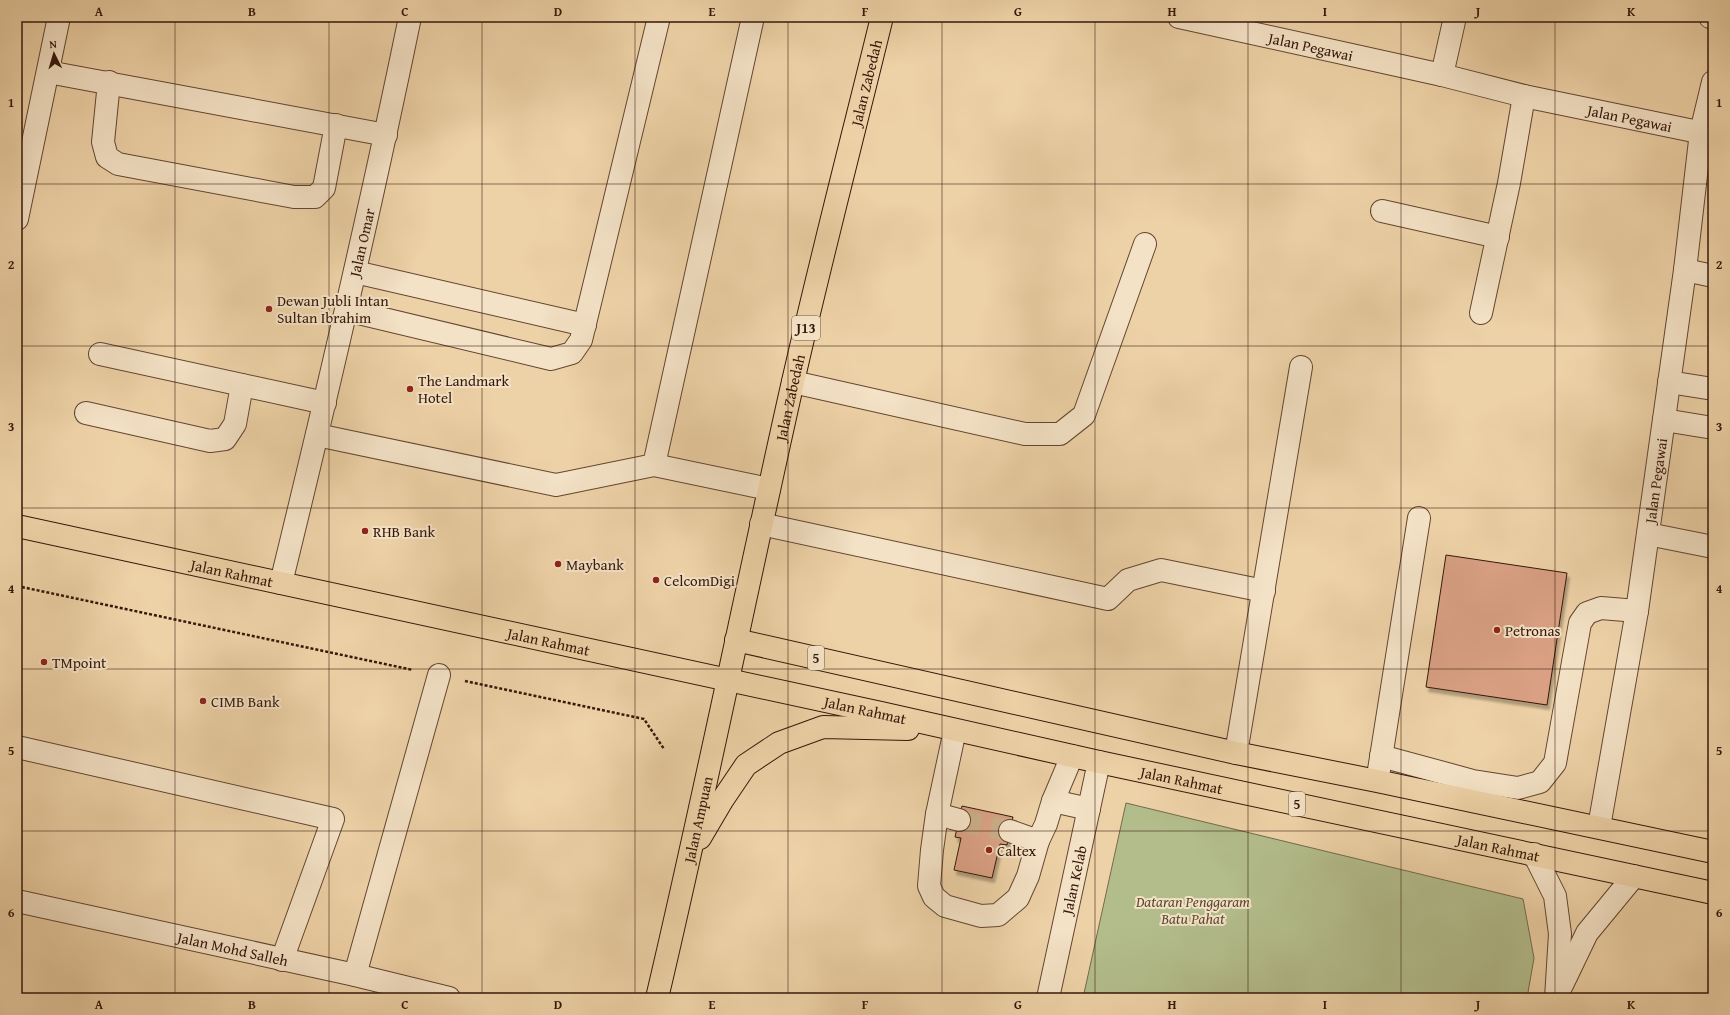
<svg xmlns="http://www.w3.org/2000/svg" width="1730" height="1015" viewBox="0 0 1730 1015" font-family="'Gentium Book Plus',serif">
	<defs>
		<filter id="shadow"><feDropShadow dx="2.5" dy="4.5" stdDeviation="1" flood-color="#0004"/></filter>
	</defs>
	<rect width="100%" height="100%" fill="#eed2a7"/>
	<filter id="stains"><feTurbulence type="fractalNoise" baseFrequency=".005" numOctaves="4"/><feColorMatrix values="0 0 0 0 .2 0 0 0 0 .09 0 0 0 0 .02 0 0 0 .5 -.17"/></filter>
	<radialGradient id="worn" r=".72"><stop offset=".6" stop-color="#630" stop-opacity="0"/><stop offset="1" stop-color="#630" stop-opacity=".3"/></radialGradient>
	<!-- green -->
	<path fill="#b3bd8c" stroke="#746a4b" d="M 1126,803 L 1523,899 L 1534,958 L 1527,998 L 1083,998 Z"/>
	<!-- building -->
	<path fill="#d9a084" stroke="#35170a" filter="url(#shadow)" d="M 1446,555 L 1567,573 L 1547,705 L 1426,687 Z
		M 962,806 L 1013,817 L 1007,845 L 1000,844 L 992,878 L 954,870 L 961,838 L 955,837 Z"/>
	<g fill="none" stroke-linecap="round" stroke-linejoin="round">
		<!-- minor-tunnel -->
		<path stroke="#c9ad88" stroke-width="22" stroke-dasharray="22 11" stroke-linecap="butt" d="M 959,820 L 1010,831"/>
		<defs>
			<g id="minor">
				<path id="s1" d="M 1179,17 L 1442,75 L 1524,96 L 1713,135"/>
				<path d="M 1710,17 L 1713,18"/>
				<path d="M 48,72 L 386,135"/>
				<path d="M 1442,75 L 1455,17"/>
				<path d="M 109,82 L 103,142 L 107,157 L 118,164 L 294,197 L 315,197 L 324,188 L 336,125"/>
				<path d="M 1382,211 L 1498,237"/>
				<path d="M 17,219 L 59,17"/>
				<path d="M 1685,270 L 1713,276"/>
				<path d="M 355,272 L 585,325"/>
				<path d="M 346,310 L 551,359 L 572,353 L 581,340 L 659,17"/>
				<path d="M 1481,313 L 1509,183 L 1524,96"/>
				<path d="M 100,354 L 325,403"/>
				<path d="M 793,382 L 1025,434 L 1060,434 L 1084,415 L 1145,244"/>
				<path d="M 1669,382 L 1713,389"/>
				<path d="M 86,413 L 210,441 L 225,439 L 235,424 L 242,385"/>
				<path d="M 1664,420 L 1713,428"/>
				<path d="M 317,435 L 556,485 L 654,465 L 753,17"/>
				<path d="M 654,465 L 769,489"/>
				<path d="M 761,524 L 1108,599 L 1128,580 L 1161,570 L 1264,591"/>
				<path d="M 1648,534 L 1713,547"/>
				<path id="s2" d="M 281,583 C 327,395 371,207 410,17"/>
				<path d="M 955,730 L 937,814 L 959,820"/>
				<path d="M 17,747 L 333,819 L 282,960"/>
				<path d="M 1236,753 L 1301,367"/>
				<path d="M 1381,756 L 1473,781 L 1518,788 L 1540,782 L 1555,763 L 1580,623 L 1587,613 L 1601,608 L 1637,611"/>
				<path d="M 1379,770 L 1419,518"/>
				<path d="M 1053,801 L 1089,809"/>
				<path d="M 937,814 L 932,850 L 929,886 L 934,897 L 945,906 L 981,916 L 998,915 L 1018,898 L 1028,876 L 1038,841"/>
				<path id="s3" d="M 1599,827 L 1637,611 L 1685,270 L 1701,132 L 1713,82"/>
				<path d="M 1010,831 L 1038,841 L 1046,824 L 1053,801 L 1072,756"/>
				<path d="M 1534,854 L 1555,896 L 1560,934 L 1556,998"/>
				<path id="s4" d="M 17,901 L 355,975 L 449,998"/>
				<path d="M 355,975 L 439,675"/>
				<path d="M 1562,985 L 1587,933 L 1634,876"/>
				<path id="s5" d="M 1048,998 L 1099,762"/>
			</g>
			<g id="major">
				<path id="s6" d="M 17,526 L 881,713 L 1099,762 L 1713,893"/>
				<path d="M 736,640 L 1236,753 L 1377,781 L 1713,852"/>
				<path d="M 700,838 L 723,799 L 746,765 L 779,743 L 823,727 L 908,729"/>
				<path id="s7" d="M 657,998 C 705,795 746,590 792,386 C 820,262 852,140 882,17"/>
			</g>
		</defs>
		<!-- minor casing -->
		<use href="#minor" stroke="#634631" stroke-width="24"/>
		<!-- major casing -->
		<use href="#major" stroke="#35170a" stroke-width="24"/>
		<!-- path -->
		<path stroke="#35170a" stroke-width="2.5" stroke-dasharray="3 2" stroke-linecap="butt" d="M 17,586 L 413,670
			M 465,681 L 644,719 L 664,749"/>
		<!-- minor -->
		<use href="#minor" stroke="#f4e2c6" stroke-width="22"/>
		<!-- major -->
		<use href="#major" stroke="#eed2a7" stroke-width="22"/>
	</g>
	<!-- grid -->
	<path fill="none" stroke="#35170a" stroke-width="1" stroke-opacity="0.55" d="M 175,17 L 175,998M 329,17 L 329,998M 482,17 L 482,998M 635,17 L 635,998M 788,17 L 788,998M 942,17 L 942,998M 1095,17 L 1095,998M 1248,17 L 1248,998M 1401,17 L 1401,998M 1555,17 L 1555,998M 17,184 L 1713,184M 17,346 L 1713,346M 17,508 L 1713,508M 17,669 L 1713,669M 17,831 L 1713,831"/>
	<!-- markers -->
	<g fill="#8f2418" stroke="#f4e2c6" stroke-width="1.5">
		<circle cx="269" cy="309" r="4"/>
		<circle cx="410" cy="389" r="4"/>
		<circle cx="365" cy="531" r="4"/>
		<circle cx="558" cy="564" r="4"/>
		<circle cx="656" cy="580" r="4"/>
		<circle cx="1497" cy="630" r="4"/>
		<circle cx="44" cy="662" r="4"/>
		<circle cx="203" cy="701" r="4"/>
		<circle cx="989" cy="850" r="4"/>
	</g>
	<g text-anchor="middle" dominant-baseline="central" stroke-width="4" stroke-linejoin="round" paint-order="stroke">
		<!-- shield labels -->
		<g fill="#f4e2c6" stroke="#6e5442" stroke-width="1">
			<rect x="792" y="316" width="28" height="24" rx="3"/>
			<rect x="808" y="646" width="16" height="24" rx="3"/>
			<rect x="1289" y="792" width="16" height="24" rx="3"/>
		</g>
		<g font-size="14" font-weight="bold" fill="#35170a">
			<text x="806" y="328">J13</text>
			<text x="816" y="658">5</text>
			<text x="1297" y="804">5</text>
		</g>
		<!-- street labels -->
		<g font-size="15" fill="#35170a" stroke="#f4e2c6">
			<text stroke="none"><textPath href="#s1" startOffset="135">Jalan Pegawai</textPath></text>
			<text stroke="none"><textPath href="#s7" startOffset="939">Jalan Zabedah</textPath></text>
			<text stroke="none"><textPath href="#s1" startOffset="462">Jalan Pegawai</textPath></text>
			<text stroke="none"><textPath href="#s2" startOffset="350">Jalan Omar</textPath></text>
			<text stroke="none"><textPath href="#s7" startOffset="615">Jalan Zabedah</textPath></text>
			<text stroke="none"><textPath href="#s3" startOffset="351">Jalan Pegawai</textPath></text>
			<text stroke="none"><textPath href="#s6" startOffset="220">Jalan Rahmat</textPath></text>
			<text stroke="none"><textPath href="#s6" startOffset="544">Jalan Rahmat</textPath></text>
			<text stroke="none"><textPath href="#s6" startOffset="868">Jalan Rahmat</textPath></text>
			<text stroke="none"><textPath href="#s6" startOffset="1192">Jalan Rahmat</textPath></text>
			<text stroke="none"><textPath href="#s7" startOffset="183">Jalan Ampuan</textPath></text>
			<text stroke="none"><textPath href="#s6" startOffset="1516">Jalan Rahmat</textPath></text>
			<text stroke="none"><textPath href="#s5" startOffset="121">Jalan Kelab</textPath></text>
			<text stroke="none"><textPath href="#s4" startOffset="221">Jalan Mohd Salleh</textPath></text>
		</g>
		<!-- poi labels -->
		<g font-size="15" fill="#35170a" stroke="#f4e2c6" text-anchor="start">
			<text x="277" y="300">Dewan Jubli Intan<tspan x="277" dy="17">Sultan Ibrahim</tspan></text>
			<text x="418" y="380">The Landmark<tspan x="418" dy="17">Hotel</tspan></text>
			<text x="373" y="531">RHB Bank</text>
			<text x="566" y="564">Maybank</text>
			<text x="664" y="580">CelcomDigi</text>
			<text x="1505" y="630">Petronas</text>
			<text x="52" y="662">TMpoint</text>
			<text x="211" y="701">CIMB Bank</text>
			<text x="997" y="850">Caltex</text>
		</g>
		<!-- park labels -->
		<g font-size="15" font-style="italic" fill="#5b4931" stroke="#f4e2c6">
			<text x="1193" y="901">Dataran Penggaram<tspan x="1193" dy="17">Batu Pahat</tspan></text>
		</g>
	</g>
	<!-- margin -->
	<rect width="1730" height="1015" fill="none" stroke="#eed2a7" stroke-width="44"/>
	<!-- north arrow -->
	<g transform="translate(54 54) rotate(355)" stroke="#f4e2c6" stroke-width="3" paint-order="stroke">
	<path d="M0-3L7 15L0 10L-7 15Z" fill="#35170a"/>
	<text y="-6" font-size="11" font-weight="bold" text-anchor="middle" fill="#35170a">N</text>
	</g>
	<rect x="22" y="22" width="1686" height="971" fill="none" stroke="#35170a" stroke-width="1.5"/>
	<g font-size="13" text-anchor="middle" font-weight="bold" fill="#35170a">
		<text x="99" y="16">A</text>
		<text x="252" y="16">B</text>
		<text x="405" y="16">C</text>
		<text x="558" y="16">D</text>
		<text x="712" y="16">E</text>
		<text x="865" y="16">F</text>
		<text x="1018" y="16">G</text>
		<text x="1172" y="16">H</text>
		<text x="1325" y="16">I</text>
		<text x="1478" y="16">J</text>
		<text x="1631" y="16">K</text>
		<text x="11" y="107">1</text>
		<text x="1719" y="107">1</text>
		<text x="11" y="269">2</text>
		<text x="1719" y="269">2</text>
		<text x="11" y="431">3</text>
		<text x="1719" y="431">3</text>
		<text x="11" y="593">4</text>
		<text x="1719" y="593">4</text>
		<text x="11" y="755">5</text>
		<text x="1719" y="755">5</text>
		<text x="11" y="917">6</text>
		<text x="1719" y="917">6</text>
		<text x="99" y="1009">A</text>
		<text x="252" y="1009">B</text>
		<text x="405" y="1009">C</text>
		<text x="558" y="1009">D</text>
		<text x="712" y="1009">E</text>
		<text x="865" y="1009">F</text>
		<text x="1018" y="1009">G</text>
		<text x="1172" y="1009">H</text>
		<text x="1325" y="1009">I</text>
		<text x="1478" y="1009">J</text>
		<text x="1631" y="1009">K</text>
	</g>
	<rect width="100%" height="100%" filter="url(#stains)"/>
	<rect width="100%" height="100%" fill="url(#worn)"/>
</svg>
